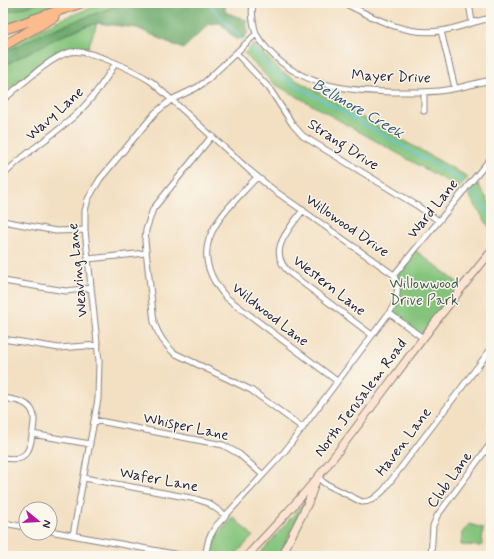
<svg xmlns="http://www.w3.org/2000/svg" width="494" height="559" viewBox="0 0 494 559" font-family="Mynerve,sans-serif">
	<rect width="100%" height="100%" fill="#fbf7ec"/>
	<filter id="ink" filterUnits="userSpaceOnUse"><feTurbulence type="fractalNoise" baseFrequency=".025" numOctaves="2"/><feDisplacementMap in="SourceGraphic" scale="8" xChannelSelector="R" yChannelSelector="G"/><feConvolveMatrix kernelMatrix="1 2 1 2 8 2 1 2 1" color-interpolation-filters="sRGB"/></filter>
	<filter id="wash" filterUnits="userSpaceOnUse"><feTurbulence type="fractalNoise" baseFrequency=".012" numOctaves="4" result="noise"/><feDisplacementMap in="SourceGraphic" scale="16" xChannelSelector="R" yChannelSelector="G"/><feGaussianBlur stdDeviation="0.9" result="paint"/><feColorMatrix in="noise" values="0 0 0 0 0 0 0 0 0 0 0 0 0 0 0 0 0 1.4 0 .05"/><feComposite in="paint" operator="in"/></filter>
	<g filter="url(#wash)">
		<rect width="100%" height="100%" fill="#f3e0c3"/>
		<!-- green -->
		<path fill="#85c47c" stroke="#54735c" d="M 4,3 L 64,3 L 24,19 L 3,25 L 3,4 Z
			M 104,3 L 124,3 L 44,33 L 3,53 L 3,48 L 56,21 Z
			M 97,23 L 88,48 C 78,46 70,47 60,50 L 3,94 L 3,66 C 33,49 64,32 97,23 Z
			M 254,44 L 282,72 L 468,177 L 459,188 L 273,83 L 246,55 L 245,53 Z
			M 477,183 L 491,205 L 491,230 L 468,194 Z
			M 415,250 L 462,286 L 422,337 L 390,314 L 397,301 L 395,275 Z
			M 305,501 L 284,546 L 281,556 L 258,556 Z
			M 233,517 L 253,536 L 234,556 L 212,556 L 211,553 L 218,534 Z
			M 469,524 L 483,528 L 482,546 L 461,545 L 462,533 Z"/>
		<!-- forest -->
		<path fill="#6caa6c" stroke="#476654" d="M 10,3 L 39,3 L 9,12 Z
			M 124,3 L 225,3 L 225,12 L 246,20 L 248,32 L 244,38 L 235,39 L 220,23 L 209,24 L 183,49 L 137,28 L 97,23 L 84,26 L 55,39 L 3,66 L 3,53 L 44,33 Z"/>
		<g fill="none" stroke-linecap="round" stroke-linejoin="round">
			<!-- stream -->
			<path stroke="#65c2e3" stroke-width="1.5" d="M 208,3 L 243,40
				M 250,47 L 276,74 L 463,181
				M 472,190 L 491,217"/>
		</g>
	</g>
	<g filter="url(#ink)">
		<g fill="none" stroke-linecap="round" stroke-linejoin="round">
			<defs>
				<path id="minor" d="M 344,3 C 375,18 404,36 440,31 C 457,29 474,21 491,18
					M 469,3 L 472,22
					M 441,31 L 455,88
					M 256,34 C 287,83 338,91 392,92 C 410,92 429,93 446,90 C 461,88 476,83 491,80
					M 236,53 L 269,88 L 293,125 L 303,136 L 416,205 L 439,221
					M 424,92 L 424,111
					M 3,100 C 19,87 51,56 70,52 C 89,48 135,71 152,82 L 249,170 L 275,191 L 394,275 C 400,289 398,301 389,313 L 285,451 L 216,526 L 209,538 L 205,556
					M 212,136 L 153,209 L 146,230 L 145,241 L 154,322 C 158,335 164,343 174,353 L 251,390 L 303,428
					M 3,176 C 22,154 49,139 71,119 C 90,103 103,84 115,64
					M 257,177 C 222,215 181,247 227,298 L 337,381
					M 303,210 C 288,231 265,252 291,274 L 372,335
					M 3,221 L 56,231 L 85,230
					M 88,259 L 146,253
					M 394,275 L 491,158
					M 3,281 L 66,291 L 91,288
					M 389,313 L 423,338
					M 3,339 L 59,348 L 98,345
					M 3,398 C 10,399 18,400 24,403 C 38,410 34,424 32,436 C 31,442 30,449 26,453 C 20,460 11,459 3,458
					M 94,420 L 223,445 L 239,454 L 263,475
					M 32,434 L 90,444
					M 318,477 L 324,483 L 362,502 C 372,502 376,497 383,491 L 491,349
					M 84,478 L 196,499 L 208,503 L 225,515
					M 3,523 L 26,527
					M 50,531 L 185,556
					M 73,535 L 98,399 L 99,361 L 85,230 L 85,211 L 88,199 L 100,179 L 155,113 L 171,100 L 196,88 L 205,82 L 256,34 C 253,23 251,14 253,3
					M 431,556 L 433,526 L 437,516 L 491,443"/>
				<path id="secondary" d="M 247,556 C 271,530 296,504 318,477 C 377,403 430,324 491,252
					M 285,556 L 286,547 L 308,503 L 316,481"/>
				<path id="motorway" d="M 3,30 L 81,3
					M 3,46 L 54,17"/>
			</defs>
			<!-- minor casing -->
			<use href="#minor" stroke="#8a817f" stroke-width="7"/>
			<!-- secondary casing -->
			<use href="#secondary" stroke="#8a817f" stroke-width="9"/>
			<!-- motorway casing -->
			<use href="#motorway" stroke="#8a817f" stroke-width="11"/>
			<!-- minor -->
			<use href="#minor" stroke="#fff" stroke-width="5"/>
			<!-- secondary -->
			<use href="#secondary" stroke="#fde4d1" stroke-width="7"/>
			<!-- motorway -->
			<use href="#motorway" stroke="#fbbb8c" stroke-width="9"/>
		</g>
	</g>
	<g text-anchor="middle" dominant-baseline="central" stroke-width="3" stroke-linejoin="round" paint-order="stroke">
		<!-- street labels -->
		<g font-size="15" fill="#22223b" stroke="#fbf7ec">
			<text transform="translate(391 77) rotate(2)">Mayer Drive</text>
			<text transform="translate(55 114) rotate(-42)">Wavy Lane</text>
			<text transform="translate(343 145) rotate(33)">Strang Drive</text>
			<text transform="translate(433 209) rotate(-51)">Ward Lane</text>
			<text transform="translate(347 226) rotate(35)">Willowood Drive</text>
			<text transform="translate(78 270) rotate(-96)">Weaving Lane</text>
			<text transform="translate(329 286) rotate(38)">Western Lane</text>
			<text transform="translate(270 315) rotate(38)">Wildwood Lane</text>
			<text transform="translate(361 398) rotate(-53)">North Jerusalem Road</text>
			<text transform="translate(186 427) rotate(12)">Whisper Lane</text>
			<text transform="translate(404 442) rotate(-53)">Haven Lane</text>
			<text transform="translate(159 480) rotate(11)">Wafer Lane</text>
			<text transform="translate(450 480) rotate(-54)">Club Lane</text>
		</g>
		<!-- park labels -->
		<g font-size="15" fill="#455b52" stroke="#fbf7ec">
			<text x="424" y="284">Willowwood<tspan x="424" dy="17">Drive Park</tspan></text>
		</g>
		<!-- water labels -->
		<g font-size="16" font-style="italic" fill="#395a76" stroke="#fbf7ec">
			<text transform="translate(358 109) rotate(30)">Bellmore Creek</text>
		</g>
	</g>
	<!-- margin -->
	<rect width="494" height="559" fill="none" stroke="#fbf7ec" stroke-width="16"/>
	<!-- north arrow -->
	<g transform="translate(38 521) rotate(108)"><circle r="19" fill="#fbf7ec" stroke="#a4a2a5"/>
	<path d="M0-3L7 15L0 10L-7 15Z" fill="#b5179e"/>
	<text y="-6" font-size="11" font-weight="bold" text-anchor="middle" fill="#22223b">N</text>
	</g>
</svg>
